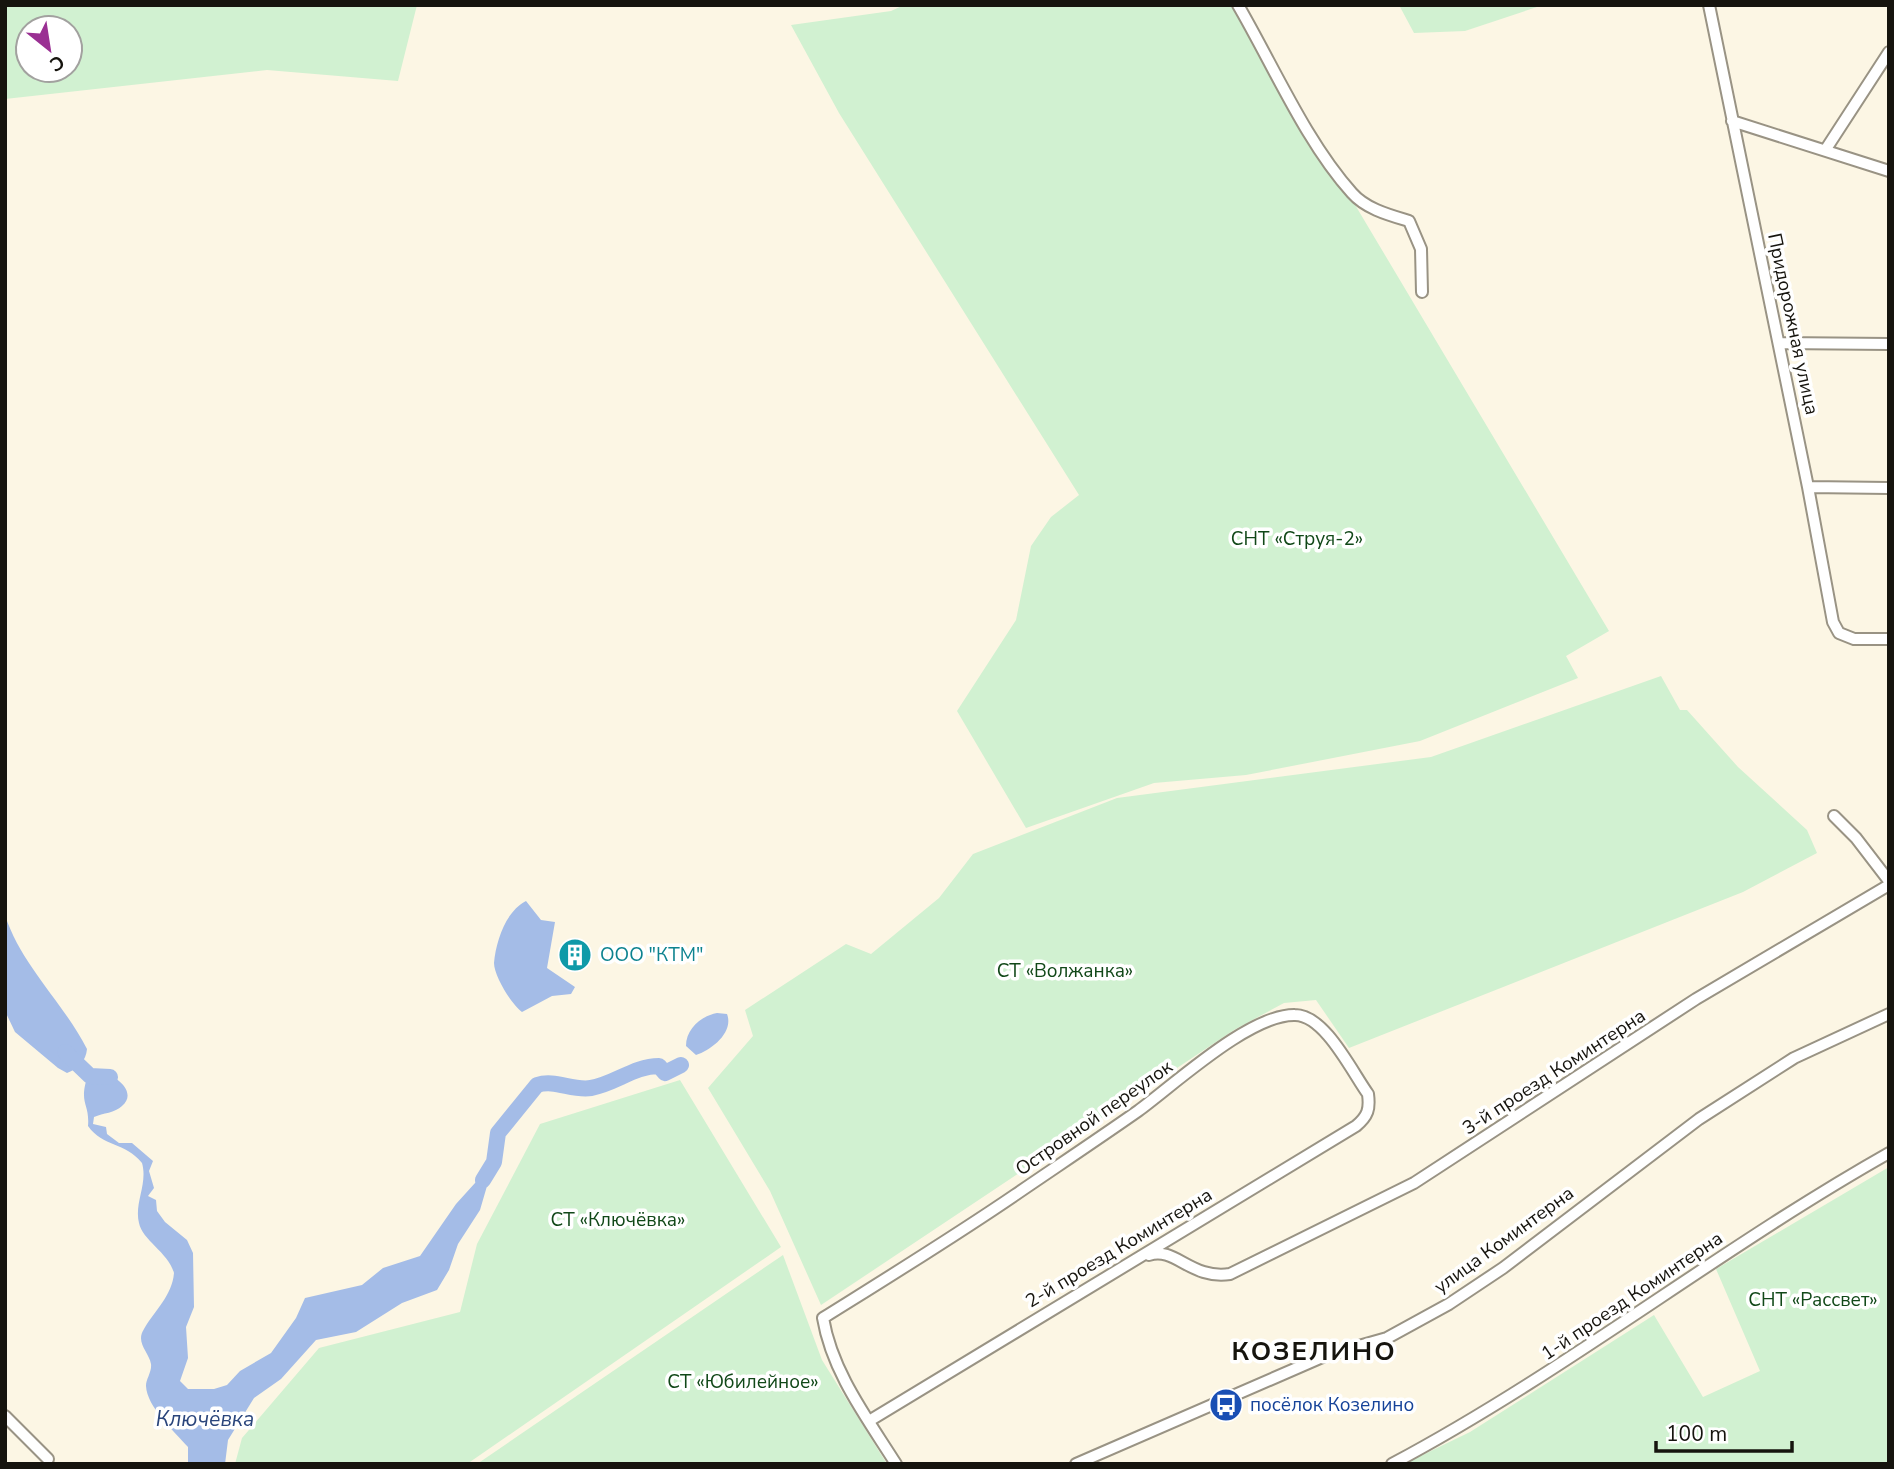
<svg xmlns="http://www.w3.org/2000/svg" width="1894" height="1469" viewBox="0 0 1894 1469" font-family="'Nunito Sans',sans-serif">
	<rect width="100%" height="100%" fill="#fcf6e4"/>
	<!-- green -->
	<path fill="#d1f1d1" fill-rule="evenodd" d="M 5,5 L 417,5 L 398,81 L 267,70 L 5,99 ZM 70,28 L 70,70 L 28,70 L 28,28 Z
		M 904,5 L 1236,5 L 1609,631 L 1566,656 L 1578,678 L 1420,741 L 1246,775 L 1154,783 L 1026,828 L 957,711 L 1016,620 L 1031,546 L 1051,517 L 1079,495 L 839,113 L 791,25 L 891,11 Z
		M 1399,5 L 1543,5 L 1465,31 L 1414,33 Z
		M 1661,676 L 1680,710 L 1687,710 L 1738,767 L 1807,830 L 1817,853 L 1743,892 L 1349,1048 L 1316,1000 L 1284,1003 L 1234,1030 L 821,1305 L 770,1191 L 708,1088 L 753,1036 L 745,1010 L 846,944 L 871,954 L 939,898 L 973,854 L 1117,798 L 1431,757 Z
		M 680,1080 L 781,1247 L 467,1464 L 235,1464 L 242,1438 L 319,1348 L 460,1312 L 477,1244 L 540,1124 Z
		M 1889,1167 L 1889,1464 L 1404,1464 L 1470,1432 L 1654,1315 L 1703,1397 L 1760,1371 L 1716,1269 Z
		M 783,1255 L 822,1360 L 887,1464 L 477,1464 Z"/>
	<!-- water -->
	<path fill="#a4bce7" d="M 526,901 L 541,920 L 555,922 L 547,968 L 575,987 L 571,994 L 552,996 L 522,1012 C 512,1005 494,976 494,963 C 496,941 506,911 526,901 Z
		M 5,915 C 21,965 63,1002 87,1049 C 86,1061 78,1069 67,1073 L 58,1068 L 15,1032 L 5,1011 Z
		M 717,1013 L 727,1014 C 734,1032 712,1050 696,1055 L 686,1046 C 686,1029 701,1016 717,1013 Z
		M 100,1071 C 113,1074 139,1091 122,1106 C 115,1113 103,1113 94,1117 L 93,1124 L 106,1127 L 107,1134 L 119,1143 L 132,1143 L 153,1161 L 149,1171 L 154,1188 L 148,1196 L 156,1200 L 157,1211 L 165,1222 L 187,1240 L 193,1253 L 194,1307 L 186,1327 L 188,1358 L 180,1381 L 188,1389 L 214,1389 L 227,1385 L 240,1371 L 271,1353 L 296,1318 L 305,1298 L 362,1285 L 383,1268 L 420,1256 L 456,1204 L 494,1162 L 480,1210 L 458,1244 L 449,1270 L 437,1290 L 402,1303 L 356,1332 L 316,1340 L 281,1379 L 254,1398 L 228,1440 L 225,1464 L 188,1464 L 188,1447 C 174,1431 147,1407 146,1386 C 146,1379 152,1372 151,1364 C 149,1352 135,1343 144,1329 C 155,1310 172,1296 174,1273 C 169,1253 142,1240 139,1223 C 134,1203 148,1184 142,1163 C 125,1142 103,1147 88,1126 C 90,1103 78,1104 88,1075 Z"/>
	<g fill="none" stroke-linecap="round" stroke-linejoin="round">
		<!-- river -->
		<path stroke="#a4bce7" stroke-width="16" d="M 65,1052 L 90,1076 L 110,1077
			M 483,1180 L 494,1162 L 498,1133 L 537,1085 C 555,1079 572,1091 591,1088 C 615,1084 634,1066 659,1066 L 665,1073 L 681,1065"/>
		<defs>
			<path id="minor" d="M 1238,5 C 1273,65 1306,142 1352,193 C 1366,209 1389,215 1409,221 L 1421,249 L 1422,292
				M 1709,5 L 1808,487 L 1833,622 L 1839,633 L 1854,639 L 1889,639
				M 1732,121 L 1889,171
				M 1826,149 L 1889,52
				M 1779,343 L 1889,344
				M 1808,487 L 1889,488
				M 1834,816 L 1856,838 L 1889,881
				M 1149,1255 C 1175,1246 1191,1280 1230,1274 L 1414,1183 L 1696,999 L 1889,885
				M 5,1416 L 48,1459
				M 869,1421 L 1356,1126 C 1368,1116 1370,1109 1368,1094 C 1352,1072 1325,1015 1295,1015 C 1250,1014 1175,1084 1138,1111 C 1098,1139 1056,1167 1015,1195 C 952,1238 887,1278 823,1318 C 832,1372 867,1418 896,1464
				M 1076,1464 L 1327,1355 L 1387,1338 L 1449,1304 L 1503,1268 L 1699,1119 L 1794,1058 L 1889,1014
				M 1392,1464 C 1565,1372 1719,1249 1889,1153"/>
		</defs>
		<!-- minor casing -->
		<use href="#minor" stroke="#999384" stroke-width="14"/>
		<!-- minor -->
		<use href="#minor" stroke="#fff" stroke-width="10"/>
	</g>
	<!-- icons -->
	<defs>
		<symbol id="building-disc" viewBox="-11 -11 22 22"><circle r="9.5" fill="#0f9aa8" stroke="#fff"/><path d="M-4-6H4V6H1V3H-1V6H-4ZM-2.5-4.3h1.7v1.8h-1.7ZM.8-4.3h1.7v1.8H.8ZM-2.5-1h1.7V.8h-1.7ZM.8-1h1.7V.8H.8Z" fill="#fff"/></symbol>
		<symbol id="bus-disc" viewBox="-11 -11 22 22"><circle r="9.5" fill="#1a4fb4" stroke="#fff"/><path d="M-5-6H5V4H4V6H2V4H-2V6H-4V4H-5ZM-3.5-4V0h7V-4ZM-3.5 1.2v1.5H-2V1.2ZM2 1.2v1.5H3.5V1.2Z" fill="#fff"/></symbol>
	</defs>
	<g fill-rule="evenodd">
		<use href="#building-disc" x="556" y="936" width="38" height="38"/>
		<use href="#bus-disc" x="1207" y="1386" width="38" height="38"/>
	</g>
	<g text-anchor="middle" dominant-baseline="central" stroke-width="7" stroke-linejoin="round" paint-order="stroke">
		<!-- street labels -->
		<g font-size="19" fill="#16140e" stroke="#fff">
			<text transform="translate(1793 324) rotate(78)">Придорожная улица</text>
			<text transform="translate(1554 1072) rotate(-33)">3-й проезд Коминтерна</text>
			<text transform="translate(1094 1118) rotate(-35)">Островной переулок</text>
			<text transform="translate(1504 1240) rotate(-36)">улица Коминтерна</text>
			<text transform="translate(1119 1248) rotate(-31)">2-й проезд Коминтерна</text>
			<text transform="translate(1632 1296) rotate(-34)">1-й проезд Коминтерна</text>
		</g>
		<!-- park labels -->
		<g font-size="19" fill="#114818" stroke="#fff">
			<text x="1297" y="539">СНТ «Струя-2»</text>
			<text x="1065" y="971">СТ «Волжанка»</text>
			<text x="618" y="1220">СТ «Ключёвка»</text>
			<text x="1813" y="1300">СНТ «Рассвет»</text>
			<text x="743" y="1382">СТ «Юбилейное»</text>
		</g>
		<!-- culture labels -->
		<g font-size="19" fill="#0d838f" stroke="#fff" text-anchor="start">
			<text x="600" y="955">ООО "КТМ"</text>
		</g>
		<!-- transit labels -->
		<g font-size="19" fill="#164399" stroke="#fff" text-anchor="start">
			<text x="1250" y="1405">посёлок Козелино</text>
		</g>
		<!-- water labels -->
		<g font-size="21" font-style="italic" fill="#2a457b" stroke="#fff">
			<text x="205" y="1419">Ключёвка</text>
		</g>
		<!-- district labels -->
		<g font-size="26" font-weight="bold" letter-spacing="2" fill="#16140e" stroke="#fff">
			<text x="1314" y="1351">КОЗЕЛИНО</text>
		</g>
	</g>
	<!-- border -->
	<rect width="1894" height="1469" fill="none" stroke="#16140e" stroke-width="14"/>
	<!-- north arrow -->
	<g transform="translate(49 49) rotate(150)"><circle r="33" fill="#ffffff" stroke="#a2a19f" stroke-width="2"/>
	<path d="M0-5L12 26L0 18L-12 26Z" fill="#9a3093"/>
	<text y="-10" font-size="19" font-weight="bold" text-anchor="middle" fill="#16140e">С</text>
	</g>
	<!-- scale -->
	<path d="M1656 1441v10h136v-10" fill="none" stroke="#16140e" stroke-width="3.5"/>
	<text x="1666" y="1441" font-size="21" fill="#16140e" stroke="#ffffff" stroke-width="5" paint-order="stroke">100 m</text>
</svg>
